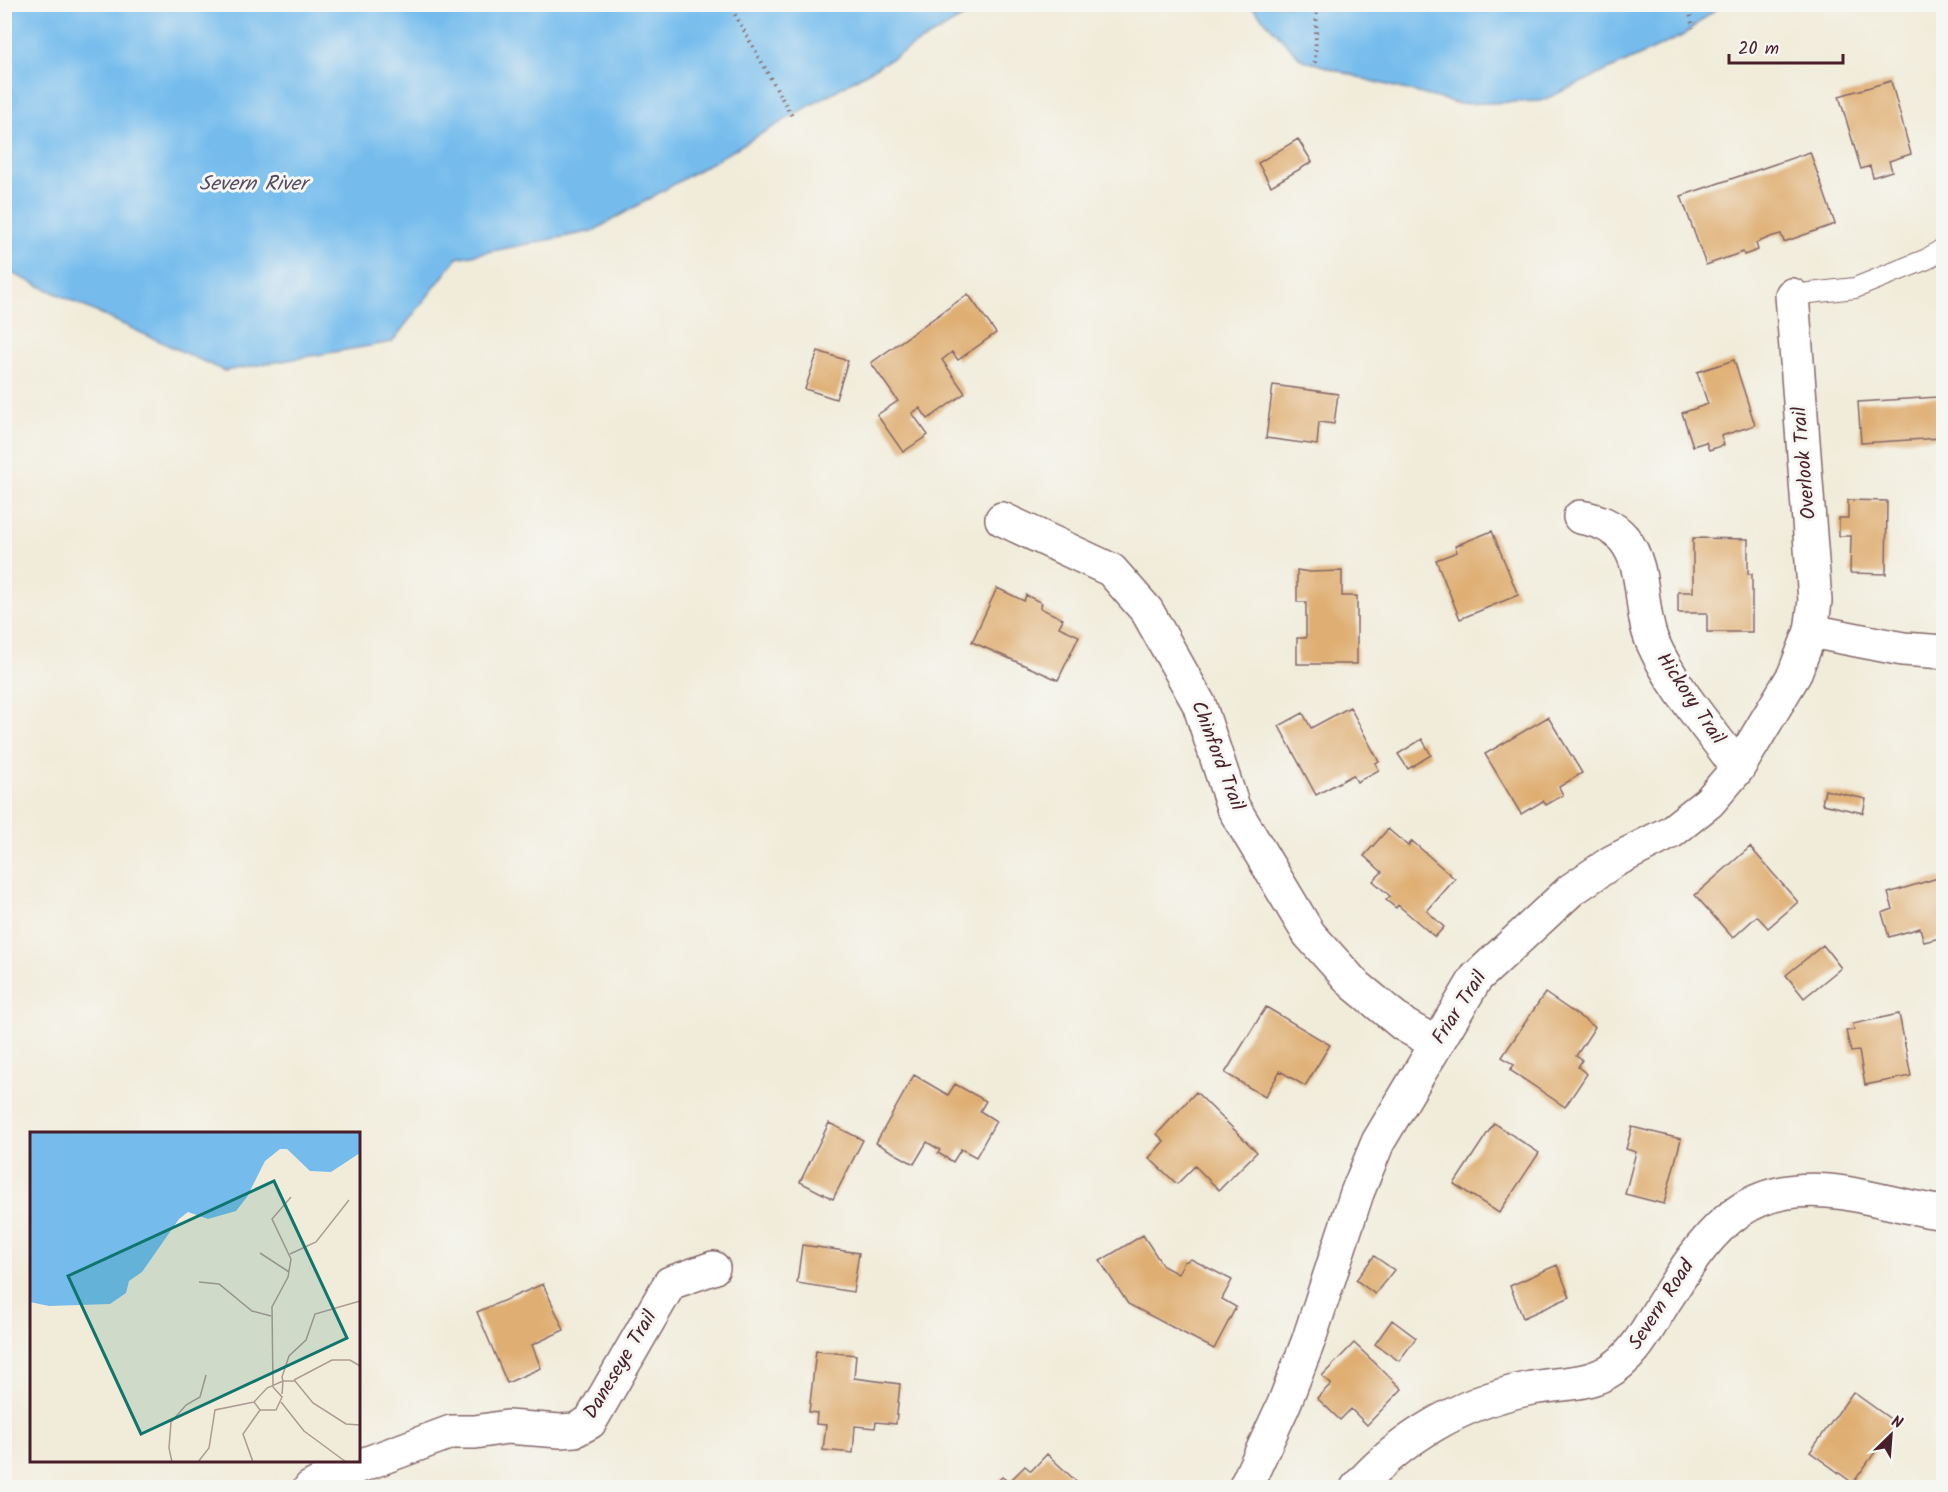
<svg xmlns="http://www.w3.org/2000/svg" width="1948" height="1492" viewBox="0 0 1948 1492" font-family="Kalam,sans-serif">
	<rect width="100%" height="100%" fill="#f6f6f2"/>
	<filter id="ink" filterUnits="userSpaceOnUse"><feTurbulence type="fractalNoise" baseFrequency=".0167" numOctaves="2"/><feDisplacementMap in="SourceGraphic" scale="12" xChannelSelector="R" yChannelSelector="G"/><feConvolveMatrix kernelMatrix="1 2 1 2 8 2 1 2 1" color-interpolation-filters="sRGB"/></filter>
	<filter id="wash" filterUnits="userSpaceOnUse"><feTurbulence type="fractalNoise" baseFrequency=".008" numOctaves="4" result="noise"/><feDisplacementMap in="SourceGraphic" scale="24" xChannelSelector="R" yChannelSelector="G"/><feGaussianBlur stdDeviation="1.35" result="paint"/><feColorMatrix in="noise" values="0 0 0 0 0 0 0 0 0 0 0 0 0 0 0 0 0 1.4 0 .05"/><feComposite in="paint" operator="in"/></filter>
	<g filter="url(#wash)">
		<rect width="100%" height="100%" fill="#f1ecda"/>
		<!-- water -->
		<path fill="#75bced" stroke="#606e8c" stroke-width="1.5" d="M 4,5 L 5,4 L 984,5 L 593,231 L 457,258 L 392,342 L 224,371 L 5,270 Z
			M 1250,5 L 1721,5 L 1682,36 L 1541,101 L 1460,104 L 1368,80 L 1301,59 Z"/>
		<g id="blocks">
			<!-- building -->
			<path fill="#dfae72" d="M 1891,81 L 1911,154 L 1889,161 L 1892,171 L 1873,177 L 1870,166 L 1861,169 L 1839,96 Z
				M 1298,139 L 1312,162 L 1271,186 L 1258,163 Z
				M 1810,152 L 1835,224 L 1784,242 L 1781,234 L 1773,236 L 1756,243 L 1758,250 L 1744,255 L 1743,252 L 1706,265 L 1681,196 Z
				M 968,294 L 996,333 L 958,360 L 952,352 L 942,360 L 965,393 L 928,419 L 920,408 L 912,413 L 928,435 L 903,452 L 877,415 L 898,401 L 871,363 Z
				M 818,351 L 848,361 L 836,399 L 805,389 Z
				M 1734,360 L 1755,425 L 1721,436 L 1724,445 L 1709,450 L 1706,442 L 1693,446 L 1682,413 L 1708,404 L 1697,372 Z
				M 1273,385 L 1338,394 L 1334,424 L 1319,422 L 1317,445 L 1266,438 Z
				M 1938,397 L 1941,438 L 1861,443 L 1858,402 Z
				M 1848,500 L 1887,501 L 1886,574 L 1850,573 L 1851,536 L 1839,536 L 1839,518 L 1848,518 Z
				M 1492,531 L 1518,595 L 1460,619 L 1436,560 L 1457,552 L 1455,546 Z
				M 1693,538 L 1748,539 L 1748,574 L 1752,574 L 1752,632 L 1707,632 L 1707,613 L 1678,613 L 1678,592 L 1693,592 Z
				M 1297,570 L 1310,572 L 1342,571 L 1342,596 L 1357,596 L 1357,664 L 1297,664 L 1297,638 L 1306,638 L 1306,602 L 1297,602 Z
				M 997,588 L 1024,601 L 1026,595 L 1042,603 L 1040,608 L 1063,619 L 1059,627 L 1079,636 L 1058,680 L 972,642 Z
				M 1350,707 L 1379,762 L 1375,763 L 1379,770 L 1357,782 L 1353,775 L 1316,795 L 1279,726 L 1303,713 L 1311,728 Z
				M 1548,717 L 1582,773 L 1559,787 L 1563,795 L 1558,798 L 1546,805 L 1543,801 L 1521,814 L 1485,754 Z
				M 1422,739 L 1431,755 L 1408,769 L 1398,754 Z
				M 1825,790 L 1866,799 L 1863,813 L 1822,804 Z
				M 1388,829 L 1408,846 L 1412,841 L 1455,879 L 1427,911 L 1444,927 L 1435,937 L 1398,905 L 1396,908 L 1386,900 L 1390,896 L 1373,881 L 1382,872 L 1364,856 Z
				M 1750,847 L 1798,902 L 1768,928 L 1757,916 L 1733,938 L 1695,895 Z
				M 1941,877 L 1944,937 L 1924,942 L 1920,928 L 1889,937 L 1882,913 L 1893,909 L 1888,893 Z
				M 1823,945 L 1841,968 L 1804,998 L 1786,975 Z
				M 1545,993 L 1595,1027 L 1576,1056 L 1582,1060 L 1578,1067 L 1587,1074 L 1565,1107 L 1510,1070 L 1514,1065 L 1502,1057 Z
				M 1266,1007 L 1330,1045 L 1305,1086 L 1280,1071 L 1265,1097 L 1225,1073 Z
				M 1899,1014 L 1911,1076 L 1865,1085 L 1859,1051 L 1851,1052 L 1846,1031 L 1854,1030 L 1853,1024 Z
				M 914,1075 L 948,1095 L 955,1084 L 986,1101 L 980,1111 L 996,1121 L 976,1157 L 961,1149 L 953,1162 L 938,1153 L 940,1150 L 927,1142 L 914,1164 L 876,1143 Z
				M 1196,1092 L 1257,1152 L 1219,1190 L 1195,1166 L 1177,1184 L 1149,1158 L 1164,1141 L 1157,1134 Z
				M 829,1123 L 863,1140 L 833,1199 L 800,1182 Z
				M 1494,1123 L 1539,1153 L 1499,1213 L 1454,1184 Z
				M 1632,1127 L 1681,1139 L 1664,1204 L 1625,1194 L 1636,1152 L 1626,1149 Z
				M 1143,1235 L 1163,1266 L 1178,1274 L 1184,1262 L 1191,1259 L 1232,1280 L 1222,1299 L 1236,1307 L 1214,1349 L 1128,1304 L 1100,1261 Z
				M 802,1245 L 859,1253 L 853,1292 L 797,1283 Z
				M 1374,1256 L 1394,1270 L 1375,1294 L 1356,1280 Z
				M 1557,1265 L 1570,1297 L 1523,1318 L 1510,1286 Z
				M 543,1284 L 564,1330 L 532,1345 L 541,1368 L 507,1383 L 477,1312 Z
				M 1392,1320 L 1416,1338 L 1399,1361 L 1375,1344 Z
				M 1354,1343 L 1402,1389 L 1367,1425 L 1351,1409 L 1340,1420 L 1317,1398 L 1331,1384 L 1322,1376 Z
				M 816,1351 L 856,1355 L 854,1378 L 900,1384 L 896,1424 L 876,1422 L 875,1428 L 855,1426 L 853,1453 L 823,1450 L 826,1425 L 816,1424 L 817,1413 L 809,1412 Z
				M 1853,1392 L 1896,1423 L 1853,1483 L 1810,1452 Z
				M 1047,1454 L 1078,1483 L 1074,1488 L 992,1488 L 1002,1477 L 1009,1482 L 1025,1466 L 1031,1471 Z"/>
		</g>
	</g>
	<g filter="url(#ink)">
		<use href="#blocks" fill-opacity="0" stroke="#846768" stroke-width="1.5"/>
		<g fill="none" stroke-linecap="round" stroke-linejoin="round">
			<defs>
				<path id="service" d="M 1792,295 L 1855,288 L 1927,259 L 1944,248"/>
				<path id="minor" d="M 1580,517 C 1597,520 1612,525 1624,539 C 1648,569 1638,610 1653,643 C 1673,688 1709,728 1738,768
					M 1002,519 L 1111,570 L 1147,611 L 1199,704 L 1233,807 L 1309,934 L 1354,984 L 1404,1025 L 1437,1044
					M 1811,631 L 1903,649 L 1944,652
					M 310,1488 L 330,1477 L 451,1432 L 475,1432 L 507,1427 L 560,1431 L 575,1430 L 590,1422 L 670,1283 L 713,1268
					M 1245,1488 L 1284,1404 L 1308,1342 L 1357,1193 L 1378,1142 L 1476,978 L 1571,890 L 1612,862 L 1671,832 L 1709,802 L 1738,768 L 1794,675 L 1811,631 L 1815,601 L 1792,295
					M 1357,1488 C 1402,1437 1461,1403 1527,1389 C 1553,1383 1582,1386 1606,1373 C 1638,1355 1649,1324 1668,1296 C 1713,1223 1752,1178 1845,1193 C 1878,1199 1911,1208 1944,1213"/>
			</defs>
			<!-- service casing -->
			<use href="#service" stroke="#846768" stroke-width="22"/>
			<!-- minor casing -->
			<use href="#minor" stroke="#846768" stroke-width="36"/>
			<!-- path -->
			<path stroke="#846768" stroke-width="4" stroke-dasharray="1.5 4.5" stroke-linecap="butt" d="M 729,4 L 792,116
				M 1688,4 L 1693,28
				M 1315,63 L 1317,4"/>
			<!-- service -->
			<use href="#service" stroke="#fff" stroke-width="20"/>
			<!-- minor -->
			<use href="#minor" stroke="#fff" stroke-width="33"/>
		</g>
	</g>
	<g text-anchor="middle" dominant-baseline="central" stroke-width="6" stroke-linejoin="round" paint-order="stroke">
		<!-- street labels -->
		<g font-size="20" fill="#4a1f2b" stroke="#f6f6f2">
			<text transform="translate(1805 463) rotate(-95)">Overlook Trail</text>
			<text transform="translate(1690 699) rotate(56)">Hickory Trail</text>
			<text transform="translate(1217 756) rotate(69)">Chinford Trail</text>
			<text transform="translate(1460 1008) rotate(-57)">Friar Trail</text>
			<text transform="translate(1662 1305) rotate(-57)">Severn Road</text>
			<text transform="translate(621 1365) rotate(-59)">Daneseye Trail</text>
		</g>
		<!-- water labels -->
		<g font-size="21" font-style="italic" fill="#574e65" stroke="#f6f6f2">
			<text x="253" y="184">Severn River</text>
		</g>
	</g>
	<!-- overview -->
	<g transform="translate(30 1132)">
		<rect width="330" height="330" fill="#f1ecda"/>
		<path d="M 0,0 L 330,0 L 330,21 L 301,40 L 280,39 L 257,17 L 250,17 L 235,29 L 217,65 L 206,79 L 178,87 L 158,80 L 149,87 L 112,140 L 99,149 L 96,161 L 80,172 L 19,174 L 0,170 Z" fill="#75bced"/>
		<path fill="none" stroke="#ae9a94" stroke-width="1.5" d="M 230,121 L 259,140M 260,122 L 286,110 L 319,68M 169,150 L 189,152 L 222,179 L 241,184M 330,169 L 285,182 L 276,208 L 259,224 L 252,245 L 253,249 L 265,249 L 283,271 L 316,292 L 330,293M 264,248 L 302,228 L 320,228 L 330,234M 243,255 L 242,175 L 258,145 L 261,127 L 242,87 L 261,65M 224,270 L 230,278 L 246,278 L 252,265 L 243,255M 224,270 L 237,256 L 253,249 L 252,262M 251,270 L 274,299 L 316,330M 142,330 L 139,316 L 141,290 L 156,273 L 170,265 L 176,243M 168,330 L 179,316 L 185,278 L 224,270M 223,330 L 213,302 L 230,278"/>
		<path fill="#0f766e" fill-opacity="0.15" stroke="#0f766e" stroke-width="3" d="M 244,49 L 317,206 L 111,302 L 38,144 Z"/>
		<rect width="330" height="330" fill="none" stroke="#4a1f2b" stroke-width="3"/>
	</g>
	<!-- margin -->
	<rect width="1948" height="1492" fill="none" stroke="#f6f6f2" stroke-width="24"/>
	<!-- north arrow -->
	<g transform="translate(1891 1435) rotate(25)" stroke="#f6f6f2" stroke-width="4.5" paint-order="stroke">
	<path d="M0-4.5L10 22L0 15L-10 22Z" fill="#4a1f2b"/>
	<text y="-9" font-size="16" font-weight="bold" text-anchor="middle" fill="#4a1f2b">N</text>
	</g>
	<!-- scale -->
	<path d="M1729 54v9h114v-9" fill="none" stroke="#4a1f2b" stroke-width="3"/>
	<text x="1738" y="54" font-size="18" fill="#4a1f2b" stroke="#f6f6f2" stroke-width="4.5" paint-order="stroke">20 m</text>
</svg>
